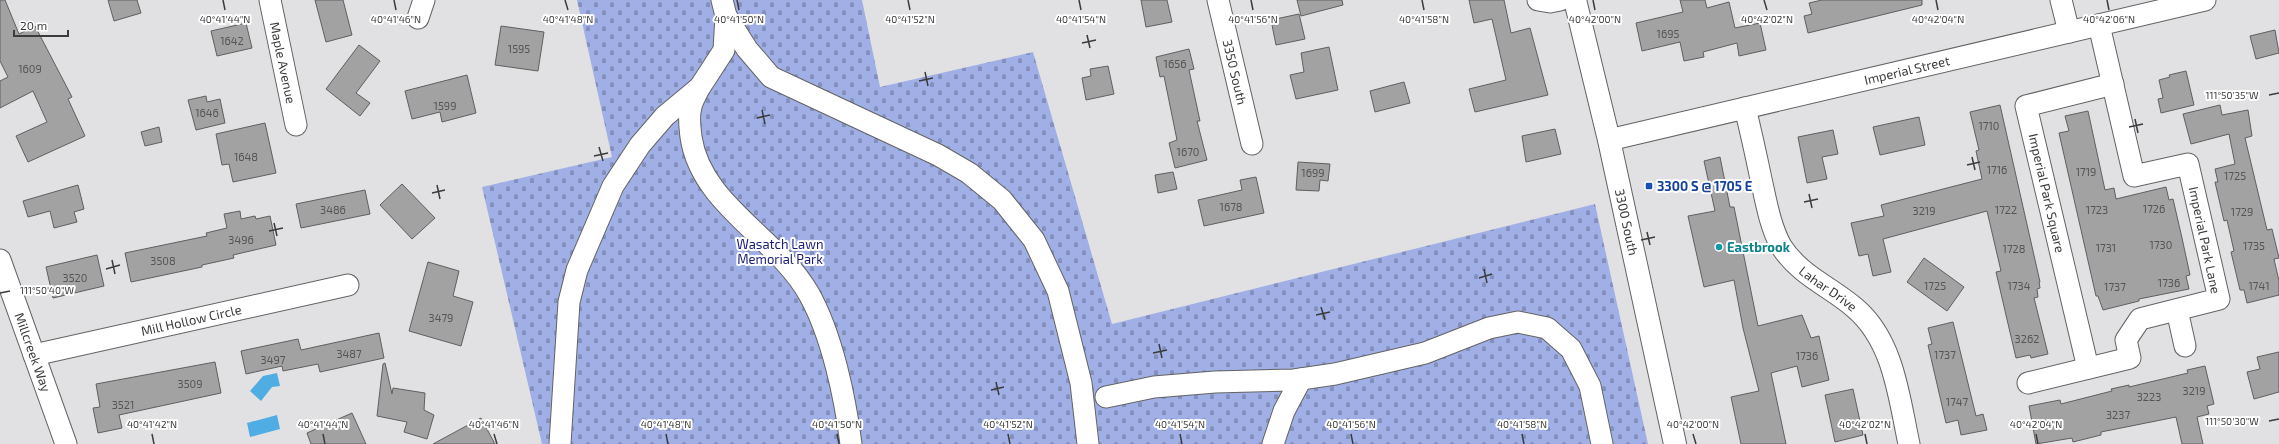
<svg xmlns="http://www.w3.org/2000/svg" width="2279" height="444" viewBox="0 0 2279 444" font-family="'Exo 2',sans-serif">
	<defs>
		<pattern id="cemetery-stones" width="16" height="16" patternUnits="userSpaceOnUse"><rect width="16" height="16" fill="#a0b0e6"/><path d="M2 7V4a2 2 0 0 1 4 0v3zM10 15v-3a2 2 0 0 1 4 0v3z" fill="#8490bc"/></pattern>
	</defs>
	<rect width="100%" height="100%" fill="#e1e1e3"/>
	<!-- cemetery -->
	<path fill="url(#cemetery-stones)" d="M 577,0 L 862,0 L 880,87 L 1033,52 L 1112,324 L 1595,204 L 1648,444 L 542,444 L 482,187 L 612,157 Z"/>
	<!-- water -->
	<path fill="#4fade3" d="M 277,373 L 280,386 L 272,387 L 261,401 L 250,391 L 263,376 Z
		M 277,415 L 280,429 L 250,437 L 247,423 Z"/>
	<!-- building -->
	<path fill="#a2a2a3" stroke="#5f5f60" d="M 0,0 L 5,0 L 19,34 L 35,26 L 72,97 L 68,99 L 85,136 L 28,162 L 16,136 L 47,122 L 33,91 L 0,108 L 0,81 L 8,77 L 0,61 Z
		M 108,0 L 137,0 L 141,13 L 114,21 Z
		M 315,0 L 343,0 L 352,35 L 326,42 Z
		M 1141,0 L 1167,0 L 1172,22 L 1146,27 Z
		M 1297,0 L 1342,0 L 1343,5 L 1301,16 Z
		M 1469,0 L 1504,0 L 1511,33 L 1530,28 L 1548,95 L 1475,112 L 1469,89 L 1506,80 L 1492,19 L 1474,23 Z
		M 1680,0 L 1705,0 L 1707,8 L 1729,2 L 1735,28 L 1760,23 L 1766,50 L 1739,56 L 1737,43 L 1703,52 L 1704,57 L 1684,61 L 1680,42 L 1642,51 L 1636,23 L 1683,12 Z
		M 1822,0 L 1922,0 L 1922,5 L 1808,33 L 1804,16 L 1812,14 L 1809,3 Z
		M 1299,14 L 1305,39 L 1276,45 L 1271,20 Z
		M 246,23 L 252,48 L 217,56 L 211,31 Z
		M 501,26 L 544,32 L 538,71 L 495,65 Z
		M 2275,30 L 2279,53 L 2256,59 L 2250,36 Z
		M 359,45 L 380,61 L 356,93 L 370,103 L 360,116 L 326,89 Z
		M 1329,47 L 1338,90 L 1296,99 L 1290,75 L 1304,72 L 1301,53 Z
		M 1189,49 L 1194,69 L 1189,70 L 1200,121 L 1197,121 L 1207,160 L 1175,168 L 1169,143 L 1177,140 L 1164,76 L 1160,77 L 1156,57 Z
		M 1108,66 L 1114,94 L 1086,100 L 1082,78 L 1091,76 L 1090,69 Z
		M 2186,71 L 2194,105 L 2161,113 L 2158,99 L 2163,98 L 2159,80 L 2170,77 L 2169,75 Z
		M 467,75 L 476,113 L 442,122 L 440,112 L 412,119 L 405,91 Z
		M 1404,82 L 1410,103 L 1375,112 L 1370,91 Z
		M 206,96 L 207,102 L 220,99 L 225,123 L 196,130 L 188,100 Z
		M 2000,105 L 2040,282 L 2039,282 L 2040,288 L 2037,289 L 2038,297 L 2034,298 L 2048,354 L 2031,358 L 2030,355 L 2016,358 L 1996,272 L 2001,271 L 1987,211 L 1883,239 L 1891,272 L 1873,276 L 1868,254 L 1859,256 L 1851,223 L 1884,216 L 1881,205 L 1982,179 L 1976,151 L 1979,150 L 1970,112 Z
		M 2220,105 L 2222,115 L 2248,110 L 2252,136 L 2245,138 L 2267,230 L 2272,229 L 2279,258 L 2274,259 L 2279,281 L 2279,295 L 2247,303 L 2244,290 L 2240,290 L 2231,252 L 2234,251 L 2227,220 L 2224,221 L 2215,182 L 2218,182 L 2215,169 L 2235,164 L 2229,134 L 2191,144 L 2183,114 Z
		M 2088,111 L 2105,190 L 2114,188 L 2116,199 L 2166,187 L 2169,200 L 2173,199 L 2182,238 L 2190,275 L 2186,276 L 2189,289 L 2139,299 L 2139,301 L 2103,310 L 2098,296 L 2096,296 L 2059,133 L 2069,131 L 2065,116 Z
		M 1919,117 L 1925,145 L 1880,155 L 1873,127 Z
		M 265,123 L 276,173 L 233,182 L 229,164 L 222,165 L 216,134 Z
		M 159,127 L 162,142 L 145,146 L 141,132 Z
		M 1555,129 L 1561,154 L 1526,162 L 1522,136 Z
		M 1833,130 L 1838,154 L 1822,157 L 1827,179 L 1807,183 L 1798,137 Z
		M 1720,157 L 1730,207 L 1734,207 L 1758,326 L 1802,315 L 1811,338 L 1819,336 L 1829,380 L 1802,387 L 1797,366 L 1771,373 L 1786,444 L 1741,444 L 1731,397 L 1759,391 L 1743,328 L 1734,280 L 1704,287 L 1688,216 L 1715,211 L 1704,161 Z
		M 1298,162 L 1330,164 L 1328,181 L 1320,180 L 1319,191 L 1296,190 Z
		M 1173,172 L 1177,189 L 1158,193 L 1155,175 Z
		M 1256,177 L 1264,213 L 1204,226 L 1198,200 L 1242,190 L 1240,180 Z
		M 402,184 L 435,218 L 412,239 L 380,205 Z
		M 78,185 L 84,209 L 74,212 L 77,222 L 54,228 L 50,211 L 28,217 L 23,201 Z
		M 365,190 L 370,214 L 301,228 L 296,204 Z
		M 240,211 L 241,219 L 255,216 L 256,219 L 270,216 L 276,245 L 233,255 L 234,258 L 202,265 L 202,267 L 131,282 L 125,253 L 207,236 L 206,233 L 227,228 L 224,214 Z
		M 97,255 L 104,286 L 53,298 L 46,267 Z
		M 1924,258 L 1964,287 L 1947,311 L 1907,282 Z
		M 428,262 L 459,271 L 453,296 L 473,302 L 461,346 L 409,331 Z
		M 1953,322 L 1976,416 L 1983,414 L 1987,430 L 1961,435 L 1958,420 L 1946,423 L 1928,345 L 1932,344 L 1928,328 Z
		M 379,333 L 384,358 L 320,372 L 318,364 L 283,371 L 282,366 L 246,374 L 241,351 L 298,339 L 301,350 Z
		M 2279,352 L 2279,392 L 2254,399 L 2247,372 L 2260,369 L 2257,357 Z
		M 215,362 L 221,393 L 119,415 L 122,428 L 98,433 L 93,408 L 100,407 L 96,384 Z
		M 385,363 L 392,394 L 393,388 L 425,393 L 424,410 L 434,415 L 427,439 L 404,432 L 407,422 L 377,416 L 383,364 Z
		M 2205,366 L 2214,404 L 2207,406 L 2209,414 L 2197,417 L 2203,444 L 2182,444 L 2176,417 L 2101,432 L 2101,435 L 2073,442 L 2072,438 L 2036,444 L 2029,406 L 2060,400 L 2061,404 L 2112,391 L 2111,389 L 2129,385 L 2129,387 L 2188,373 L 2187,370 Z
		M 1853,389 L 1863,435 L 1835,442 L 1825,395 Z
		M 352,413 L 366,444 L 311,444 L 307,433 Z
		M 481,418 L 495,444 L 433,444 Z"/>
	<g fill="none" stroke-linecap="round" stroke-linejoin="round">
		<defs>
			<g id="minor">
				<path id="s1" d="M 270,0 L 296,125"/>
				<path id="s2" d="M 1218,0 L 1252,144"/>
				<path d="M 1538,0 L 1550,2 L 1560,0"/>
				<path d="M 2061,0 L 2069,32"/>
				<path d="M 726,16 L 747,49 L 771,77 L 938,155 L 969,173 L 1002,200 L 1034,240 L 1058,291 L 1081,383 L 1088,444"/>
				<path d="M 418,18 L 424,0"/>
				<path d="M 699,88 C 697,94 692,100 691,107 C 688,117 690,127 691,137 C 701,205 777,237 809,294 C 832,335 845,397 851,444"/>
				<path id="s3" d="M 1745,108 C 1751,132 1756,155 1761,179 C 1766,201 1770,226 1781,246 C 1799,275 1831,287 1855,308 C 1894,341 1899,398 1909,444"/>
				<path id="s4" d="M 1609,140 L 2205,0"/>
				<path id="s5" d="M 0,260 L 66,444"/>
				<path d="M 2177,310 L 2185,346"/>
				<path id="s6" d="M 34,355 L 348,285"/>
				<path d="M 2088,368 L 2026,106 L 2113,84"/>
				<path d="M 2028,383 L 2130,358 L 2126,340 L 2140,319 L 2219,299 L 2188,164 L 2134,176 L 2099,25"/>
				<path d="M 1106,397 L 1154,387 L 1215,382 L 1294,380 L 1335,374 L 1425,353 L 1489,328 L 1518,322 L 1547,328 L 1571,349 L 1590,386 L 1602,444"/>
				<path d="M 560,444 L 569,302 L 577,270 L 613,186 L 640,145 L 665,116 L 700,87 L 724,50 L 726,16 L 722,0"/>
				<path d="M 1273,444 L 1284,411 L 1301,379"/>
			</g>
			<g id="major">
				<path id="s7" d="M 1575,0 L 1609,140 L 1675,444"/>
			</g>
		</defs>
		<!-- minor casing -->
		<use href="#minor" stroke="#636364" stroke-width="23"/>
		<!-- major casing -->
		<use href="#major" stroke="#636364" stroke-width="24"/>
		<!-- minor -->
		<use href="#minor" stroke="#fff" stroke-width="21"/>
		<!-- major -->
		<use href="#major" stroke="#fff" stroke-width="22"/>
	</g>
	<!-- ticks -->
	<path fill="none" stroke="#3b3b3c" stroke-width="1.5" d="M 223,0 L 225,10M 394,0 L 396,10M 565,0 L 568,10M 737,0 L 739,10M 908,0 L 910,10M 1079,0 L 1081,10M 1251,0 L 1253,10M 1422,0 L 1424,10M 1593,0 L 1595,10M 1764,0 L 1767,10M 1936,0 L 1938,10M 2107,0 L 2109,10M 1087,35 L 1090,48M 1082,43 L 1096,40M 925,72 L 928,86M 919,81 L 933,78M 2269,95 L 2279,93M 762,110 L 765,124M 757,118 L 770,115M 2135,119 L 2138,133M 2129,127 L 2143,124M 599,147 L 603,161M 594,156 L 608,153M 1972,157 L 1975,170M 1967,165 L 1980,162M 437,185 L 440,199M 432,193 L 445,190M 1809,194 L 1812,208M 1804,202 L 1818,199M 274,223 L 277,236M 269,231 L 283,228M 1647,232 L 1650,245M 1641,240 L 1655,237M 112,260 L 115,274M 106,269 L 120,265M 1484,269 L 1487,283M 1479,278 L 1492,274M 0,293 L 10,291M 1321,307 L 1325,320M 1316,315 L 1330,312M 1159,344 L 1162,358M 1153,353 L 1167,350M 996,382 L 999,395M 991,390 L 1004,387M 2269,421 L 2279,419M 152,434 L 154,444M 323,434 L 325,444M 494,434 L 497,444M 666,434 L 668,444M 837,434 L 839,444M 1008,434 L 1010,444M 1180,434 L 1182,444M 1351,434 L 1353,444M 1522,434 L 1524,444M 1693,434 L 1696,444M 1865,434 L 1867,444M 2036,434 L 2038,444"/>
	<!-- markers -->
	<rect fill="#1a4fb4" stroke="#fff" stroke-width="1.5" x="1645" y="182" width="8" height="8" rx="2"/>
	<circle fill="#0f9aa8" stroke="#fff" stroke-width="1.5" cx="1719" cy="247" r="4"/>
	<g text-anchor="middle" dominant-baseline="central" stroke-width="4" stroke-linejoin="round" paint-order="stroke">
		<!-- number labels -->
		<g font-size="11" fill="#555556">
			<text x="1668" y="33">1695</text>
			<text x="232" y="40">1642</text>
			<text x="519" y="48">1595</text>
			<text x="1175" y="63">1656</text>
			<text x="30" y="68">1609</text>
			<text x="445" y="105">1599</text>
			<text x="207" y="112">1646</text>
			<text x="1989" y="125">1710</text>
			<text x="1188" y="151">1670</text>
			<text x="246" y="156">1648</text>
			<text x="1997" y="169">1716</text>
			<text x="2086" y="171">1719</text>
			<text x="1313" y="172">1699</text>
			<text x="2235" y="175">1725</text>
			<text x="1231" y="206">1678</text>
			<text x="2154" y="208">1726</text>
			<text x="333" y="209">3486</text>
			<text x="2006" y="209">1722</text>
			<text x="2097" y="209">1723</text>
			<text x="1924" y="210">3219</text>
			<text x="2242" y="211">1729</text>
			<text x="241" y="239">3496</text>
			<text x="2161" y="244">1730</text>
			<text x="2254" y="245">1735</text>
			<text x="2106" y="247">1731</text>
			<text x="2014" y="248">1728</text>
			<text x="163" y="260">3508</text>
			<text x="75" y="277">3520</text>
			<text x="2169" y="282">1736</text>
			<text x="1935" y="285">1725</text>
			<text x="2019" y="285">1734</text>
			<text x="2259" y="285">1741</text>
			<text x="2115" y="286">1737</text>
			<text x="441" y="317">3479</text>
			<text x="2027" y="338">3262</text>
			<text x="349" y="353">3487</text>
			<text x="1945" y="354">1737</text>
			<text x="1807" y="355">1736</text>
			<text x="273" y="359">3497</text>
			<text x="190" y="383">3509</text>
			<text x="2194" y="390">3219</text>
			<text x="2149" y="396">3223</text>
			<text x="1957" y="401">1747</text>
			<text x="123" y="404">3521</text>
			<text x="2118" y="414">3237</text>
		</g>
		<!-- street labels -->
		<g font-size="13" fill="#3b3b3c" stroke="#fff">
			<text stroke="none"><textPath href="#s1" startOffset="64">Maple Avenue</textPath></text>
			<text stroke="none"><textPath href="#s4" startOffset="306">Imperial Street</textPath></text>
			<text stroke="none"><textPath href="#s2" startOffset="74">3350 South</textPath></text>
			<text transform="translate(2047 193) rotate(77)">Imperial Park Square</text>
			<text stroke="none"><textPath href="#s7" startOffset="228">3300 South</textPath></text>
			<text transform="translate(2205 240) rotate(78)">Imperial Park Lane</text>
			<text stroke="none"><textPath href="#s3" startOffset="207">Lahar Drive</textPath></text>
			<text stroke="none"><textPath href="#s6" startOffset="161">Mill Hollow Circle</textPath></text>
			<text stroke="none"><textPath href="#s5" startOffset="98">Millcreek Way</textPath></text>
		</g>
		<!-- transit labels -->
		<g font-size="13" font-weight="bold" fill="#164399" stroke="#fff" text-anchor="start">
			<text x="1657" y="186">3300 S @ 1705 E</text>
		</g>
		<!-- park labels -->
		<g font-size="13" fill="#181c76" stroke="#fff">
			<text x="780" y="244">Wasatch Lawn<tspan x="780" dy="15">Memorial Park</tspan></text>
		</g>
		<!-- culture labels -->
		<g font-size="13" font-weight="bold" fill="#0d838f" stroke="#fff" text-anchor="start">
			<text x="1727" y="247">Eastbrook</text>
		</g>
	</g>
	<g font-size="10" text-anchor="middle" fill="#3b3b3c" stroke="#fff" stroke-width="4" stroke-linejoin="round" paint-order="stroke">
		<text x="568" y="23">40°41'48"N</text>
		<text x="739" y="23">40°41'50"N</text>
		<text x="1081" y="23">40°41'54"N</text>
		<text x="1253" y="23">40°41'56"N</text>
		<text x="1424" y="23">40°41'58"N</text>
		<text x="2109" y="23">40°42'06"N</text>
		<text x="225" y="23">40°41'44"N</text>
		<text x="396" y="23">40°41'46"N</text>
		<text x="910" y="23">40°41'52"N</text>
		<text x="1595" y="23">40°42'00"N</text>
		<text x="1767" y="23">40°42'02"N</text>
		<text x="1938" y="23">40°42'04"N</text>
		<text x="2232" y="99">111°50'35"W</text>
		<text x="47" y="294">111°50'40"W</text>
		<text x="2232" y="425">111°50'30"W</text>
		<text x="152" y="428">40°41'42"N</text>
		<text x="323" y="428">40°41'44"N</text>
		<text x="494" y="428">40°41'46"N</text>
		<text x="666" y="428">40°41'48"N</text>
		<text x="837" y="428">40°41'50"N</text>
		<text x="1008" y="428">40°41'52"N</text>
		<text x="1180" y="428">40°41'54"N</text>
		<text x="1351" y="428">40°41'56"N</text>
		<text x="1522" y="428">40°41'58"N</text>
		<text x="1693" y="428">40°42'00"N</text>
		<text x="1865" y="428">40°42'02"N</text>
		<text x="2036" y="428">40°42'04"N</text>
	</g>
	<!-- scale -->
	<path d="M14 30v6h54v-6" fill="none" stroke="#3b3b3c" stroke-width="2"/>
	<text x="20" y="30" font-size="12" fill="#3b3b3c" stroke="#ffffff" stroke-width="3" paint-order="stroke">20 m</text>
</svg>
